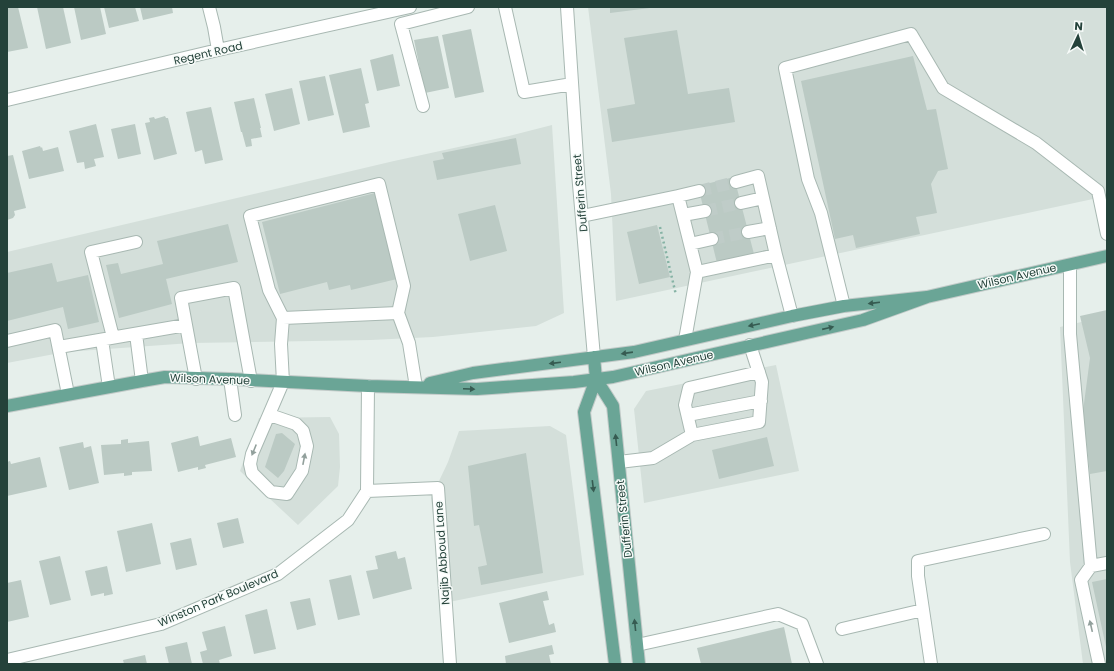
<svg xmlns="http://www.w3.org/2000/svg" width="1114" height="671" viewBox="0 0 1114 671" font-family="Poppins,sans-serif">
	<rect width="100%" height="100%" fill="#e6efeb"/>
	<!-- built -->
	<path fill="#d4dfda" d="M 588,7 L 1107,7 L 1107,196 L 616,301 L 611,194 Z
		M 552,125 L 564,313 L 536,326 L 433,337 L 371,340 L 191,343 L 65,352 L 7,363 L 7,252 L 394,161 L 509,136 Z
		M 1107,316 L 1107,664 L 1083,664 L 1070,562 L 1060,327 Z
		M 776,365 L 799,471 L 644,503 L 634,409 L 646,391 Z
		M 330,417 L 339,434 L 340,467 L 338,486 L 298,525 L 240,471 L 259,418 Z
		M 550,426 L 566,435 L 584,575 L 444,603 L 431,498 L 448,462 L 459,431 Z"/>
	<!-- building -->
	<path fill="#bbcac4" d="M 7,7 L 18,7 L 28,48 L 7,52 Z
		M 37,7 L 63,7 L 71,43 L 46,49 Z
		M 74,7 L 100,7 L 106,34 L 81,40 Z
		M 104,7 L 135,7 L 139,21 L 109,28 Z
		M 140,7 L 172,7 L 173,13 L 143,20 Z
		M 610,7 L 650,7 L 650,8 L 610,13 Z
		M 471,29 L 484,92 L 455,98 L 442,35 Z
		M 677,30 L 688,94 L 729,88 L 735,122 L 612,142 L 607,109 L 635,104 L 624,38 Z
		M 438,36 L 449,88 L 425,93 L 414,40 Z
		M 393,54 L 400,86 L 377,91 L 370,60 Z
		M 913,56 L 927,110 L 936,109 L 948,169 L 938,171 L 931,184 L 937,213 L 916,217 L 920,234 L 856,248 L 853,235 L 835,239 L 801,81 Z
		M 361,68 L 369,103 L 365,104 L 370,127 L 343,133 L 329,75 Z
		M 325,76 L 334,115 L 308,121 L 299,81 Z
		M 292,88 L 300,124 L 274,131 L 265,94 Z
		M 254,98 L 261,128 L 260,128 L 262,137 L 251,139 L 252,146 L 246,147 L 242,132 L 241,132 L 234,102 Z
		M 211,107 L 223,160 L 205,164 L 202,150 L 195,152 L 186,112 Z
		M 165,116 L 166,118 L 168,118 L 177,154 L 154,160 L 145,123 L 150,122 L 149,118 L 154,117 L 155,119 Z
		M 96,124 L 104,157 L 94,159 L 96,166 L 85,169 L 84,162 L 77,163 L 69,131 Z
		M 135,124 L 141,154 L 118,159 L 111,129 Z
		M 516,138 L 521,164 L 437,180 L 433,161 L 444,159 L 442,153 Z
		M 40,146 L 41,148 L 42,147 L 43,151 L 58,147 L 64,171 L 29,179 L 22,151 Z
		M 13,155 L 26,208 L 14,211 L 15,215 L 13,218 L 7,220 L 7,156 Z
		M 734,177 L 754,254 L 717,263 L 698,186 Z
		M 375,193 L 397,279 L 351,290 L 350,285 L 329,290 L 327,282 L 280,294 L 262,222 Z
		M 495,205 L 507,251 L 470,261 L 458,214 Z
		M 228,224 L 238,262 L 166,279 L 172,304 L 119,318 L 106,265 L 118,263 L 121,274 L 163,264 L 157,241 Z
		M 657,225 L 670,277 L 639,284 L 627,232 Z
		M 52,263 L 57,282 L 88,275 L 99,322 L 68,329 L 63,307 L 7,321 L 7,273 Z
		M 1107,310 L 1107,471 L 1090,474 L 1083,411 L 1090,358 L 1080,316 Z
		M 282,433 L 295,444 L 284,471 L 278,478 L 265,467 L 276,434 Z
		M 198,436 L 200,446 L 231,438 L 236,457 L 205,465 L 206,468 L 198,470 L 198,467 L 178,472 L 171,443 Z
		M 767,437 L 774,466 L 719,479 L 712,450 Z
		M 128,439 L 128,443 L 149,441 L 152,471 L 132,472 L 132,475 L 124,476 L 124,473 L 104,475 L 101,445 L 121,444 L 121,440 Z
		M 83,442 L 84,448 L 91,446 L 99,483 L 69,490 L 59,447 Z
		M 526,453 L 543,573 L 481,585 L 478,567 L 487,565 L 479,525 L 474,526 L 468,466 Z
		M 40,457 L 47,487 L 7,496 L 7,462 L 10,461 L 11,464 Z
		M 238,518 L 244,543 L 223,548 L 217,523 Z
		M 152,523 L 161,564 L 126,572 L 117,531 Z
		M 191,538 L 197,565 L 176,570 L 170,543 Z
		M 396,551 L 398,559 L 405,557 L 412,589 L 373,599 L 366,571 L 378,569 L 375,556 Z
		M 60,556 L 71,600 L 50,605 L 39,561 Z
		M 107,566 L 113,594 L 104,596 L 104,593 L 91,596 L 85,571 Z
		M 351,575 L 360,615 L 338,620 L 329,580 Z
		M 1107,579 L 1107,647 L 1106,647 L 1092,582 Z
		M 21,580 L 29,617 L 7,622 L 7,583 Z
		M 547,591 L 549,600 L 543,601 L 549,625 L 554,623 L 556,632 L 509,643 L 499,603 Z
		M 310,598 L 316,625 L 297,630 L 290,602 Z
		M 267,609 L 276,649 L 254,654 L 245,615 Z
		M 225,626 L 232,656 L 219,660 L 220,664 L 203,664 L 200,652 L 207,650 L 202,632 Z
		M 784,627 L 792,664 L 701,664 L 697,648 Z
		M 187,642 L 192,664 L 169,664 L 165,647 Z
		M 552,645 L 554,654 L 549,655 L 551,664 L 506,664 L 505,656 Z
		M 145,655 L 147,664 L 124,664 L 123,660 Z"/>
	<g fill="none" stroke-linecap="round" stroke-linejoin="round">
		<!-- minor-tunnel -->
		<path stroke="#bfccc8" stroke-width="12" stroke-dasharray="12 6" stroke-linecap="butt" d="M 699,191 L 736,182
			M 705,211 L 741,203
			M 712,239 L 748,232"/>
		<defs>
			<path id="minor" d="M 209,7 L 214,27 L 218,50
				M 505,7 L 524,92 L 572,84
				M 567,7 L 578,173 L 594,357
				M 7,100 L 218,50 L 410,7
				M 423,106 L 401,24 L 468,7
				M 736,182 L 758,176 L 776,255
				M 741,203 L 763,198
				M 683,215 L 705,211
				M 582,216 L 678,196
				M 748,232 L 770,228
				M 690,244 L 712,239
				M 1070,265 L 1070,334 L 1091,566
				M 697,272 L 678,196 L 699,191
				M 844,306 L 821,213 L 808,179 L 785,68 L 911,34 L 943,88 L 1036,143 L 1098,191 L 1107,234
				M 283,318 L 269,290 L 250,216 L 379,184 L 404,286 L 398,313
				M 136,334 L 142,381
				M 113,337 L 91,252 L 136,242
				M 102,340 L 109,387
				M 685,340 L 697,272 L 776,255 L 792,316
				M 7,341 L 55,330 L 68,394
				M 59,347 L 186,325
				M 196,379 L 181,298 L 234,288 L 251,381
				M 230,379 L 235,415
				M 270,415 L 296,424 L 303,431 L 307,446 L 302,471 L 287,494 L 271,492 L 252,473 L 250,464 L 252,454 L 283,382 L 281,344 L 283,318 L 398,313 L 409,343 L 416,387
				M 688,415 L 761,401
				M 692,435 L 685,405 L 689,388 L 759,372
				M 619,462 L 653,458 L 692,435 L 759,422 L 762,382 L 750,345
				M 367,491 L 438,488 L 450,664
				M 842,629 L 923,610
				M 637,645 L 778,614 L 802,624 L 817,664
				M 7,660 L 161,624 L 278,574 L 348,520 L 367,491 L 368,386
				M 931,664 L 918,576 L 918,561 L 1044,534
				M 1099,664 L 1081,580 L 1091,566 L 1107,563"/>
			<path id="major" d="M 594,357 L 596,379 L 584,412 L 615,664
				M 596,379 L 613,406 L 639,664
				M 430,383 L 473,373 L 634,352 L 792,316 L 844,306 L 927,297 L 1107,256
				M 7,406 L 142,381 L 165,377 L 230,379 L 368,386 L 477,389 L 574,382 L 613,377 L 863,320 L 927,297"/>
		</defs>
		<!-- minor casing -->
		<use href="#minor" stroke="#a8b8b2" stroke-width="14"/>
		<!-- major casing -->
		<use href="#major" stroke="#c2cac8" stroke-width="14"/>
		<!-- path -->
		<path stroke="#86b3a5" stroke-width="2.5" stroke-dasharray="2 3" stroke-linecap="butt" d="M 660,227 L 676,295"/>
		<!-- minor -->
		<use href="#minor" stroke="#fff" stroke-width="12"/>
		<!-- major -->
		<use href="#major" stroke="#6aa596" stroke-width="12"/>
	</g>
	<!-- one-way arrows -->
	<defs><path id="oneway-solid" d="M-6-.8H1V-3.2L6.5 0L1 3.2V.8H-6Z"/></defs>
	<g fill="#365b51">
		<use href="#oneway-solid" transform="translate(874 303) rotate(173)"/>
		<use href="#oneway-solid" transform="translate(754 325) rotate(168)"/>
		<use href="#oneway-solid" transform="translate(828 328) rotate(-13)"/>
		<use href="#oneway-solid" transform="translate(627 353) rotate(172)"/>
		<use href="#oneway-solid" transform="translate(555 363) rotate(173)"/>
		<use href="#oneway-solid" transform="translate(469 389) rotate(3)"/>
		<use href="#oneway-solid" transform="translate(616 440) rotate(-96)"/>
		<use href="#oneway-solid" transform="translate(593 486) rotate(83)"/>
		<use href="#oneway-solid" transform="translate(635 625) rotate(-96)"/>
	</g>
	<g fill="#92a09c">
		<use href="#oneway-solid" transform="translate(254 450) rotate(112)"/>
		<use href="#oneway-solid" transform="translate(304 459) rotate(-79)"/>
		<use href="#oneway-solid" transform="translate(1091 626) rotate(-103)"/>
	</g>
	<g text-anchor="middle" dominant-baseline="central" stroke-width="3" stroke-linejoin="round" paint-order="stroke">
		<!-- street labels -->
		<g font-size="11" fill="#24423a" stroke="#f7fbf9">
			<text transform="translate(208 53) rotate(-13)">Regent Road</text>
			<text transform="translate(580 193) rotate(-95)">Dufferin Street</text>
			<text transform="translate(1017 276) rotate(-13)">Wilson Avenue</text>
			<text transform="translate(674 363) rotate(-13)">Wilson Avenue</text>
			<text transform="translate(210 379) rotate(2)">Wilson Avenue</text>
			<text transform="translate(624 519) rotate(-96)">Dufferin Street</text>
			<text transform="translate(442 553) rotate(-94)">Najib Abboud Lane</text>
			<text transform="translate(218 598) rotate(-23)">Winston Park Boulevard</text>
		</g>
	</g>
	<!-- border -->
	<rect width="1114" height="671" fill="none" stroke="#24423a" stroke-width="16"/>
	<!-- north arrow -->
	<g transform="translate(1078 36) rotate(4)" stroke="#f7fbf9" stroke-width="3" paint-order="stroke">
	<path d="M0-3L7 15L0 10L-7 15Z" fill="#24423a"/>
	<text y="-6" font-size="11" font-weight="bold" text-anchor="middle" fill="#24423a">N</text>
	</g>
</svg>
